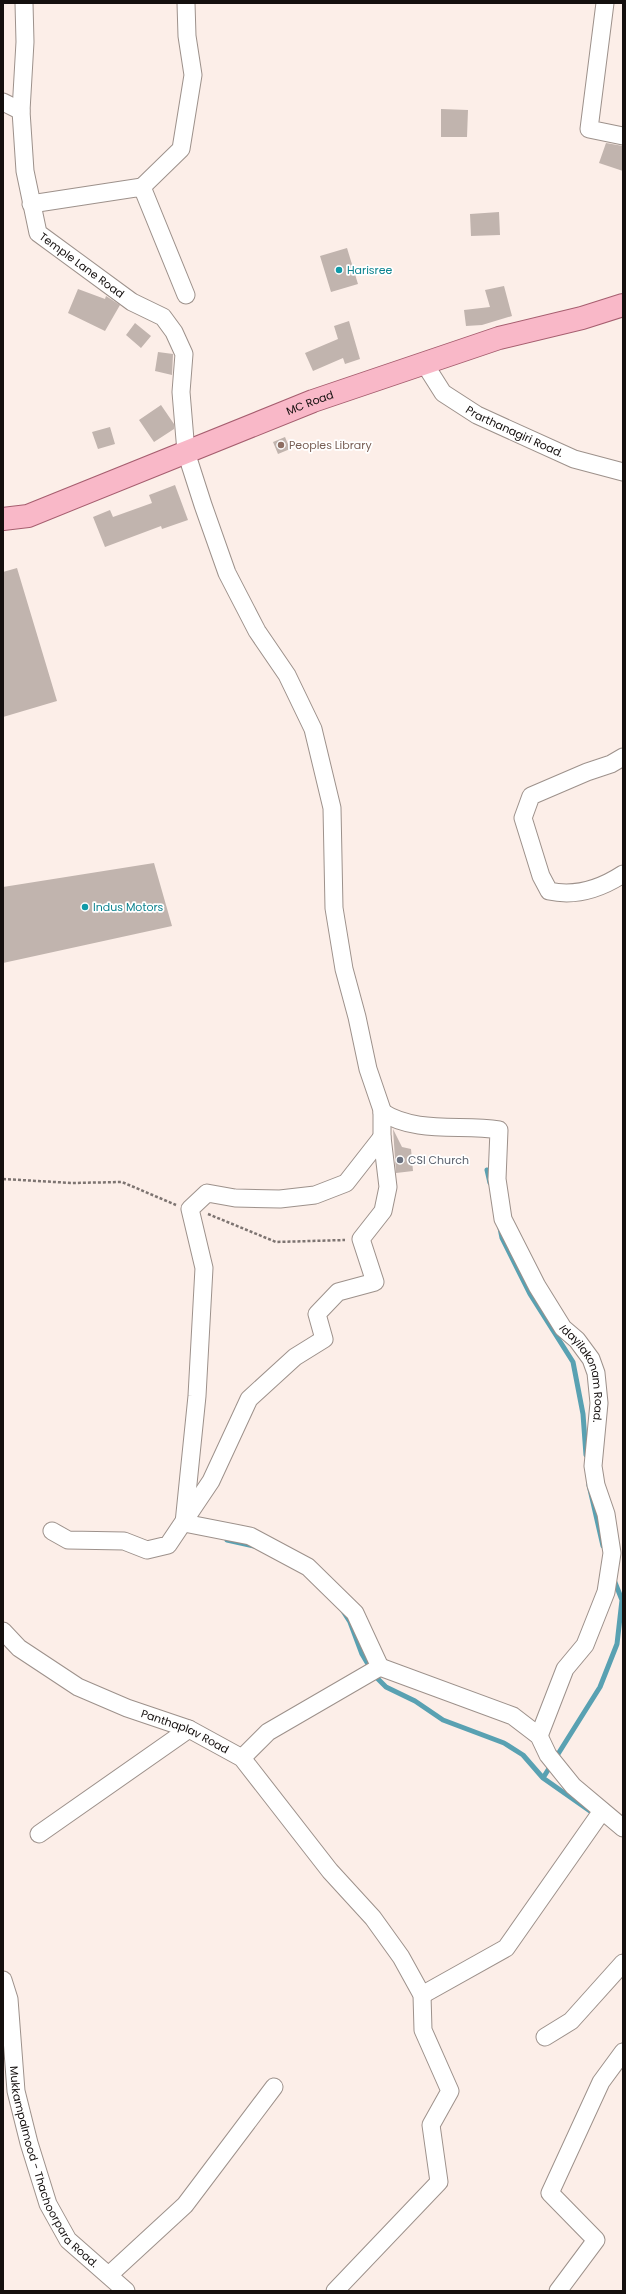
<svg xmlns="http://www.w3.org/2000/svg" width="626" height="2294" viewBox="0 0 626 2294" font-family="Poppins,sans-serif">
	<rect width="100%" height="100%" fill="#fceee8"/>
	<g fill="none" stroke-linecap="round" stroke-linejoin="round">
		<!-- stream -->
		<path stroke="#59a1b2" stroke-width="5" d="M 487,1170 L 490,1183
			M 500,1228 L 502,1238 L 530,1294 L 573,1362 L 583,1414 L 586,1455
			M 589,1485 L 603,1546
			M 227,1540 L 254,1546
			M 343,1611 L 350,1622 L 362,1654 L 375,1676 L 386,1687 L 415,1701 L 443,1720 L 504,1743 L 523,1755 L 543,1778 L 590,1811
			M 543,1778 L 600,1687 L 617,1644 L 622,1600 L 614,1580"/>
	</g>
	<!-- building -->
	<path fill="#c1b4ae" d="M 441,109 L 468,110 L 467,137 L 441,137 Z
		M 606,143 L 623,146 L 623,171 L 599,163 Z
		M 499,212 L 500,235 L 471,236 L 470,214 Z
		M 347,248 L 358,284 L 331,292 L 320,256 Z
		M 504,286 L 512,316 L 482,325 L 466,326 L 464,310 L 490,307 L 485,290 Z
		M 78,289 L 105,299 L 106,296 L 120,305 L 105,331 L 68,313 Z
		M 349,321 L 360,359 L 345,364 L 343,358 L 313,371 L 305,353 L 338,339 L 334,326 Z
		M 135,323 L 151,336 L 141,348 L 126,335 Z
		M 158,352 L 173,354 L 172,375 L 155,371 Z
		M 161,405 L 174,424 L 174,429 L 154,442 L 139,420 Z
		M 110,427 L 115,444 L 98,449 L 92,432 Z
		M 285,437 L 290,449 L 278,454 L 273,442 Z
		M 175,485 L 188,520 L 162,529 L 161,526 L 105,547 L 93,517 L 110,510 L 113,517 L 152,503 L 149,495 Z
		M 17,568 L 57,701 L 3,717 L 3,572 Z
		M 154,863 L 172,926 L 3,963 L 3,887 Z
		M 393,1129 L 402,1147 L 411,1149 L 413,1171 L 396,1173 Z"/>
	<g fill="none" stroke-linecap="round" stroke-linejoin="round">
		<defs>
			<g id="minor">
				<path id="s1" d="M 24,3 L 25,42 L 21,111 L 25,171 L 38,233 L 132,302 L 163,317 L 174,332 L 184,354 L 181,392 L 186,452 L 203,505 L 227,573 L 257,631 L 287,675 L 313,729 L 332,808 L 334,908 L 344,969 L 357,1017 L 368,1069 L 382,1110 L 382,1137 L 388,1187 L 383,1211 L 361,1239 L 375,1282 L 338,1292 L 317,1314 L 324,1339 L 295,1357 L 249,1399 L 211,1481 L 168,1545 L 147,1550 L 124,1541 L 68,1540 L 52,1531"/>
				<path d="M 605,3 L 589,129 L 623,136"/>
				<path d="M 3,102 L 21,111"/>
				<path d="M 142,187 L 181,149 L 193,75 L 187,36 L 186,3"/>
				<path d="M 31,204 L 142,187 L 186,295"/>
				<path id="s2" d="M 424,363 L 443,393 L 477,415 L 574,459 L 623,472"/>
				<path d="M 623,757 L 611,764 L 587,772 L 531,796 L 523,818 L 541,876 L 549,891 C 576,897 600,889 623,874"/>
				<path id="s3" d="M 382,1112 C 416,1134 461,1124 499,1130 L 497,1179 L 503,1219 L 537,1286 L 563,1328 L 577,1340 L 591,1359 L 596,1373 L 599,1403 L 593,1466 L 596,1485 L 606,1514 L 612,1553 L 606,1592 L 585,1645 L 565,1669 L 539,1736"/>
				<path id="s4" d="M 3,1631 L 19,1648 L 78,1687 L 127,1708 L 189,1729 L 242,1758 L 330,1871 L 373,1918 L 401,1957 L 422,1995 L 423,2030 L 450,2091 L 431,2125 L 439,2182 L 335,2291"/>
				<path d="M 380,1667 L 355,1613 L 308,1567 L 250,1536 L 184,1523 L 197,1396 L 204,1268 L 190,1209 L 207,1193 L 235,1198 L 280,1199 L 315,1195 L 346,1183 L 382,1137"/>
				<path d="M 380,1667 L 513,1716 L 539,1736 L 548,1755 L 573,1786 L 623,1828"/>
				<path d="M 242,1758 L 268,1732 L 380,1667"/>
				<path d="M 39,1834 L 189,1729"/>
				<path id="s5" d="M 3,1980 L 9,1999 L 16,2091 L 29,2143 L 48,2204 L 68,2240 L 126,2291"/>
				<path d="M 422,1995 L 506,1948 L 602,1811"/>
				<path d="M 545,2037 L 571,2021 L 623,1963"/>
				<path d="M 109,2275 L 185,2205 L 274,2087"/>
				<path d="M 558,2291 L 596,2240 L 550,2193 L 601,2082 L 623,2052"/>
			</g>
			<g id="major">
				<path id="s6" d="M 3,519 L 28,516 L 313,401 L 499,338 L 582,318 L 623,305"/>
			</g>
		</defs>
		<!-- minor casing -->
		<use href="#minor" stroke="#9d918b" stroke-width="19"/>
		<!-- major casing -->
		<use href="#major" stroke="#a65e6f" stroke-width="24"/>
		<!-- path -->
		<path stroke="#7d7471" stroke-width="2.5" stroke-dasharray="3 2" stroke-linecap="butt" d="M 3,1179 L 72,1183 L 122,1182 L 176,1205
			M 208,1214 L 276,1242 L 345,1240"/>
		<!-- minor -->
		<use href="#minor" stroke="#fff" stroke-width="17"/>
		<!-- major -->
		<use href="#major" stroke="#f9b8c8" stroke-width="22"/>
	</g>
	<!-- markers -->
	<g fill="#0f9aa8" stroke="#fff" stroke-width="1.5">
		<circle cx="339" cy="270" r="4"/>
		<circle cx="85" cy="907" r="4"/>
	</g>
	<circle fill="#8d6e63" stroke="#fff" stroke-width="1.5" cx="281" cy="445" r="4"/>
	<circle fill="#6b7280" stroke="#fff" stroke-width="1.5" cx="400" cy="1160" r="4"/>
	<g text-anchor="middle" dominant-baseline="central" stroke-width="3.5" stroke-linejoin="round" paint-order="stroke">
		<!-- street labels -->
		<g font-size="11" fill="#140f0e" stroke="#fff">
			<text stroke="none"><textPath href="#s1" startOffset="286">Temple Lane Road</textPath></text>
			<text stroke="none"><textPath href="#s6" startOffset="329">MC Road</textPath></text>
			<text stroke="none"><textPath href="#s2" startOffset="117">Prarthanagiri Road.</textPath></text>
			<text stroke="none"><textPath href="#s3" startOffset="386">Idayilakonam Road.</textPath></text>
			<text stroke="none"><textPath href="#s4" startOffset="210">Panthaplav Road</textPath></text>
			<text stroke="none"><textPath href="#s5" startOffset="198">Mukkampalmood - Thachoorpara Road.</textPath></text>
		</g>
		<!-- culture labels -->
		<g font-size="11" fill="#0d838f" stroke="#fff" text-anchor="start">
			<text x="347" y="270">Harisree</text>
			<text x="93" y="907">Indus Motors</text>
		</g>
		<!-- education labels -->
		<g font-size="11" fill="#785e54" stroke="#fff" text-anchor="start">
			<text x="289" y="445">Peoples Library</text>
		</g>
		<!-- worship labels -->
		<g font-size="11" fill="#5b616d" stroke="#fff" text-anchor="start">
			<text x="408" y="1160">CSI Church</text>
		</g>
	</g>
	<!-- border -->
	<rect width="626" height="2294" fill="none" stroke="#140f0e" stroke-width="8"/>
</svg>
